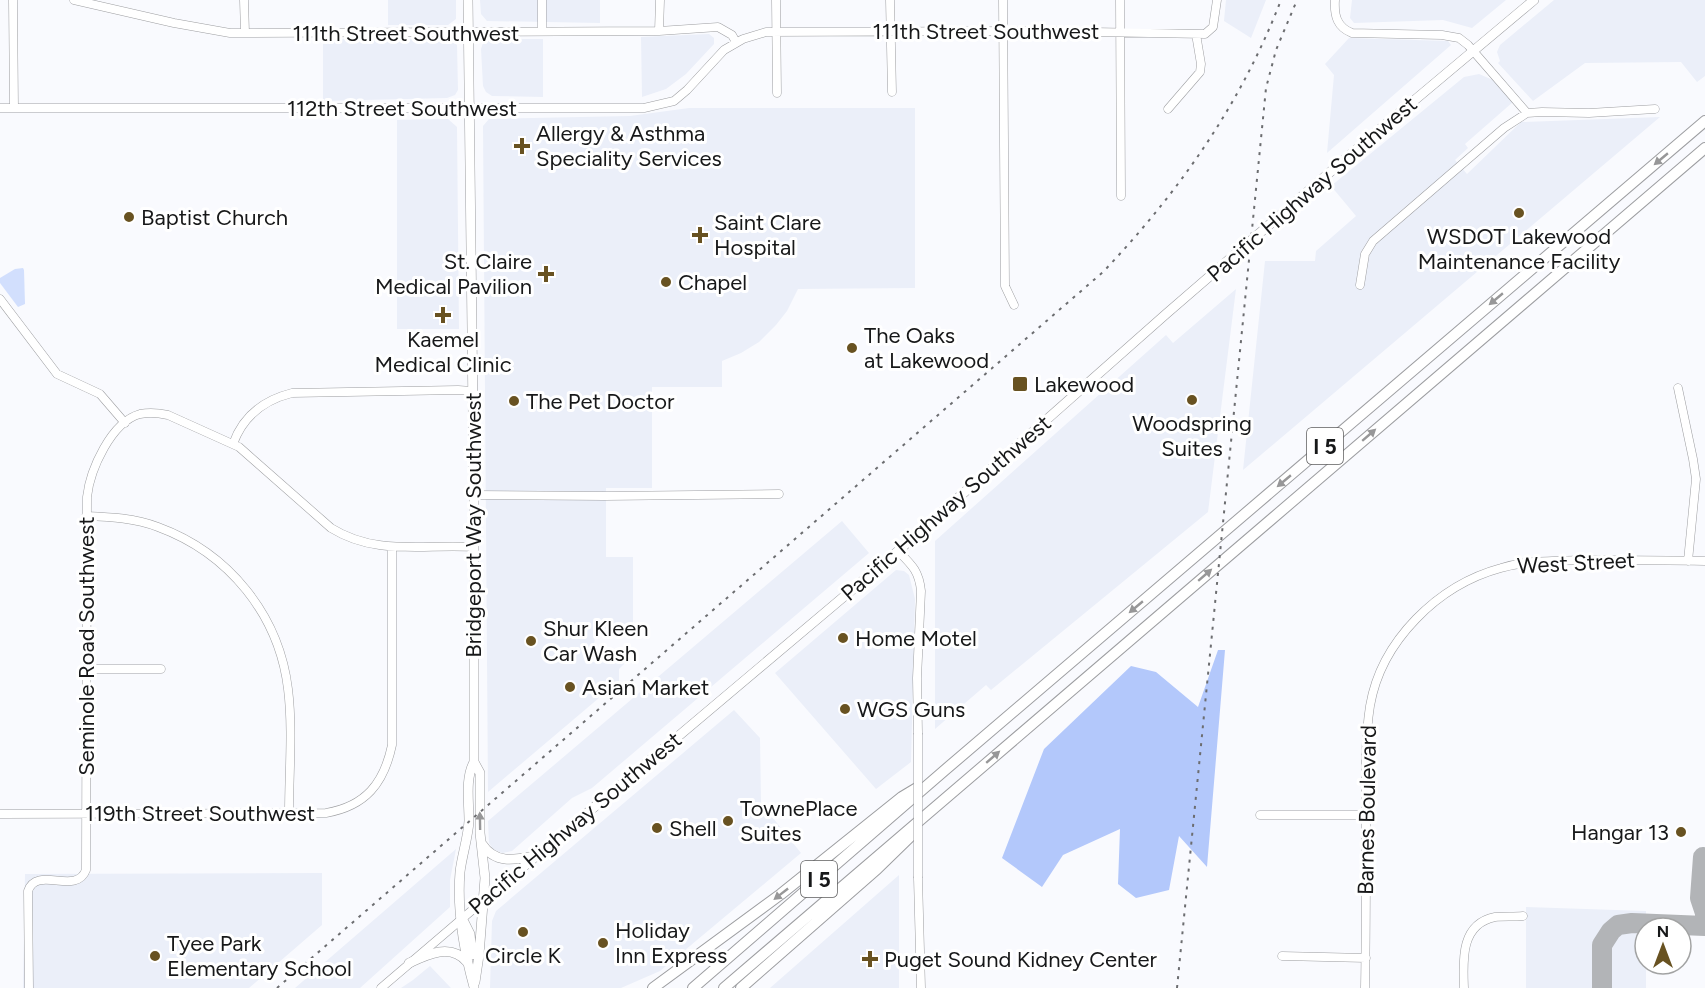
<svg xmlns="http://www.w3.org/2000/svg" width="1705" height="988" viewBox="0 0 1705 988" font-family="Figtree,sans-serif">
	<rect width="100%" height="100%" fill="#f9fafe"/>
	<!-- built -->
	<path fill="#ebeff9" d="M 388,0 L 456,0 L 456,19 L 448,25 L 388,25 Z
		M 480,0 L 600,0 L 600,23 L 487,21 L 481,14 Z
		M 1226,0 L 1266,0 L 1251,38 L 1224,21 Z
		M 1352,0 L 1506,0 L 1472,28 L 1443,20 L 1354,23 L 1350,18 Z
		M 1554,0 L 1705,0 L 1705,76 L 1697,82 L 1681,62 L 1585,63 L 1533,101 L 1498,63 L 1500,61 L 1497,52 L 1500,45 Z
		M 709,34 L 714,38 L 714,44 L 686,74 L 666,89 L 642,97 L 641,37 Z
		M 1349,38 L 1448,41 L 1451,45 L 1327,153 L 1334,75 L 1325,64 Z
		M 323,39 L 450,39 L 457,45 L 458,90 L 455,95 L 447,98 L 323,101 Z
		M 489,39 L 543,39 L 543,97 L 492,96 L 486,92 L 483,86 L 481,49 L 483,43 Z
		M 1479,74 L 1493,80 L 1513,102 L 1465,144 L 1468,148 L 1455,160 L 1467,174 L 1521,122 L 1660,117 L 1243,470 L 1265,261 L 1315,261 L 1316,251 L 1356,216 L 1331,186 L 1464,77 Z
		M 689,108 L 915,108 L 915,288 L 798,289 L 787,311 L 776,325 L 759,342 L 741,353 L 722,361 L 722,387 L 652,387 L 652,488 L 606,488 L 606,557 L 633,557 L 633,634 L 595,633 L 593,662 L 625,663 L 619,669 L 619,681 L 488,792 L 483,126 L 489,119 L 630,116 Z
		M 448,119 L 457,127 L 459,329 L 397,329 L 397,120 Z
		M 1236,289 L 1208,512 L 991,690 L 986,685 L 935,729 L 935,541 L 1166,335 L 1173,343 Z
		M 842,521 L 869,553 L 592,788 L 572,798 L 512,851 L 502,853 L 493,849 L 489,843 L 488,821 Z
		M 896,570 L 904,571 L 909,575 L 915,599 L 911,762 L 876,789 L 775,673 Z
		M 734,710 L 760,738 L 761,803 L 801,853 L 660,971 L 621,988 L 490,988 L 492,921 L 496,911 Z
		M 456,849 L 450,880 L 450,907 L 360,988 L 295,988 Z
		M 322,873 L 322,925 L 249,988 L 23,988 L 25,874 Z
		M 899,875 L 899,988 L 770,988 Z
		M 1526,907 L 1646,911 L 1646,988 L 1526,988 Z
		M 430,966 L 451,988 L 401,988 L 413,980 Z"/>
	<!-- green -->
	<path fill="#d2dffd" d="M 23,268 L 24,270 L 25,304 L 18,307 L 0,283 L 0,278 L 15,269 Z"/>
	<!-- forest -->
	<path fill="#b3c8fb" d="M 1218,650 L 1225,650 L 1207,867 L 1179,836 L 1169,890 L 1136,898 L 1118,884 L 1120,829 L 1063,855 L 1042,887 L 1002,858 L 1044,749 L 1131,666 L 1156,672 L 1198,707 Z"/>
	<g fill="none" stroke-linecap="round" stroke-linejoin="round">
		<!-- taxiway -->
		<path stroke="#b2b4b7" stroke-width="20" d="M 1703,857 L 1700,898 L 1705,913
			M 1602,988 L 1602,945 L 1611,931 L 1618,925 L 1632,923 L 1705,926"/>
		<defs>
			<path id="minor" d="M 13,0 L 14,108
				M 74,0 L 174,23 L 230,33 L 659,31 L 718,27 L 732,35 L 736,42
				M 244,0 L 245,33
				M 542,0 L 542,31
				M 776,0 L 777,93
				M 890,0 L 892,92
				M 1003,0 L 1005,286 L 1014,305
				M 1120,0 L 1121,196
				M 1335,0 C 1334,16 1337,27 1352,33 L 1442,35 L 1459,38 L 1468,45 L 1527,113 L 1542,112 L 1589,113 L 1655,109
				M 659,31 L 660,0
				M 0,108 L 644,108 L 674,101 L 687,90 L 724,50 L 743,39 L 766,32 L 1037,31 L 1205,34 L 1213,27 L 1217,0
				M 1168,109 L 1200,72 L 1201,64 L 1196,34
				M 1360,285 L 1365,254 L 1373,241 L 1504,128 L 1527,113
				M 0,299 L 57,374 L 100,394 L 125,423
				M 1678,388 L 1693,459 L 1696,479 L 1688,561
				M 233,444 C 243,416 264,400 292,393 L 458,390 L 472,391
				M 474,495 L 605,496 L 779,494
				M 86,516 C 111,517 135,518 158,527 C 229,553 279,615 288,689 C 293,729 289,772 289,813
				M 898,551 C 912,565 919,571 921,591 L 917,678 L 918,733
				M 87,669 L 161,669
				M 0,814 L 326,813 C 366,806 384,783 392,745 L 392,547
				M 1260,815 L 1366,815
				M 918,878 L 921,988
				M 1282,956 L 1366,958
				M 29,988 L 28,891 C 37,865 76,896 86,870 L 87,497 C 90,470 111,422 140,414 C 150,412 159,413 168,415 L 239,447 L 331,528 C 376,556 423,544 473,547
				M 381,988 L 484,900
				M 1365,988 C 1366,935 1366,882 1366,829 C 1366,790 1364,744 1370,706 C 1381,641 1438,585 1501,568 C 1528,560 1555,561 1582,560 C 1623,560 1664,560 1705,561
				M 1464,988 C 1463,961 1460,924 1495,917 C 1504,916 1514,917 1523,916"/>
			<path id="major" d="M 468,0 L 474,495 L 474,762 C 465,779 469,801 469,821 C 468,838 462,855 460,872 C 457,909 464,951 474,987
				M 474,762 L 480,773 L 480,833 L 485,878 L 479,955 L 475,982
				M 482,844 C 495,864 514,860 534,856
				M 484,900 L 898,551 L 1166,314 L 1373,135 L 1534,0
				M 464,922 L 470,934 L 472,955
				M 409,963 C 428,954 451,943 467,962"/>
			<path id="highway" d="M 653,988 L 781,894 L 902,797 L 917,788
				M 693,988 L 945,770 L 1705,121
				M 724,988 L 1705,148
				M 741,988 L 877,869 L 914,833"/>
		</defs>
		<!-- minor casing -->
		<use href="#minor" stroke="#9d9ea1" stroke-width="9"/>
		<!-- major casing -->
		<use href="#major" stroke="#9d9ea1" stroke-width="10"/>
		<!-- highway casing -->
		<use href="#highway" stroke="#9d9ea1" stroke-width="12"/>
		<!-- minor -->
		<use href="#minor" stroke="#fff" stroke-width="8"/>
		<!-- major -->
		<use href="#major" stroke="#fff" stroke-width="9"/>
		<!-- highway -->
		<use href="#highway" stroke="#fff" stroke-width="10"/>
		<!-- rail -->
		<path stroke="#6c6d70" stroke-width="2" stroke-dasharray="3 6" stroke-linecap="butt" d="M 277,988 L 1103,272 C 1179,192 1241,104 1281,0
			M 1177,988 L 1266,88 L 1276,50 L 1297,0"/>
		<defs>
			<path id="minor-bridge" d="M 918,733 L 918,878"/>
		</defs>
		<!-- minor-bridge casing -->
		<use href="#minor-bridge" stroke="#9d9ea1" stroke-width="9" stroke-linecap="butt"/>
		<!-- minor-bridge -->
		<use href="#minor-bridge" stroke="#fff" stroke-width="8"/>
	</g>
	<!-- one-way arrows -->
	<defs><path id="oneway-solid" d="M-6-.8H1V-3.2L6.5 0L1 3.2V.8H-6Z" transform="scale(1.5)"/></defs>
	<g fill="#979798">
		<use href="#oneway-solid" transform="translate(1661 159) rotate(140)"/>
		<use href="#oneway-solid" transform="translate(1496 299) rotate(140)"/>
		<use href="#oneway-solid" transform="translate(1369 435) rotate(-41)"/>
		<use href="#oneway-solid" transform="translate(1284 481) rotate(140)"/>
		<use href="#oneway-solid" transform="translate(1205 575) rotate(-41)"/>
		<use href="#oneway-solid" transform="translate(1136 607) rotate(140)"/>
		<use href="#oneway-solid" transform="translate(993 757) rotate(-41)"/>
		<use href="#oneway-solid" transform="translate(480 821) rotate(-91)"/>
		<use href="#oneway-solid" transform="translate(781 894) rotate(142)"/>
	</g>
	<!-- markers -->
	<g fill="#685221" stroke="#fff" stroke-width="2">
		<path d="M519 137h6v6h6v6h-6v6h-6v-6h-6v-6h6z"/>
		<circle cx="1519" cy="213" r="6"/>
		<circle cx="129" cy="217" r="6"/>
		<path d="M697 226h6v6h6v6h-6v6h-6v-6h-6v-6h6z"/>
		<path d="M543 265h6v6h6v6h-6v6h-6v-6h-6v-6h6z"/>
		<circle cx="666" cy="282" r="6"/>
		<path d="M440 306h6v6h6v6h-6v6h-6v-6h-6v-6h6z"/>
		<circle cx="852" cy="348" r="6"/>
		<rect x="1012" y="376" width="16" height="16" rx="3"/>
		<circle cx="1192" cy="400" r="6"/>
		<circle cx="514" cy="401" r="6"/>
		<circle cx="843" cy="638" r="6"/>
		<circle cx="531" cy="641" r="6"/>
		<circle cx="570" cy="687" r="6"/>
		<circle cx="845" cy="709" r="6"/>
		<circle cx="728" cy="821" r="6"/>
		<circle cx="657" cy="828" r="6"/>
		<circle cx="1681" cy="832" r="6"/>
		<circle cx="523" cy="932" r="6"/>
		<circle cx="603" cy="943" r="6"/>
		<circle cx="155" cy="956" r="6"/>
		<path d="M867 950h6v6h6v6h-6v6h-6v-6h-6v-6h6z"/>
	</g>
	<g text-anchor="middle" dominant-baseline="central" stroke-width="6" stroke-linejoin="round" paint-order="stroke">
		<!-- shield labels -->
		<g fill="#fff" stroke="#5d5d5e" stroke-width="1.5">
			<rect x="1307" y="428" width="36" height="36" rx="4.5"/>
			<rect x="801" y="861" width="36" height="36" rx="4.5"/>
		</g>
		<g font-size="21" font-weight="bold" fill="#171819">
			<text x="1325" y="446">I 5</text>
			<text x="819" y="879">I 5</text>
		</g>
		<!-- street labels -->
		<g font-size="22" fill="#171819" stroke="#fff">
			<text x="986" y="31">111th Street Southwest</text>
			<text x="406" y="33">111th Street Southwest</text>
			<text x="402" y="108">112th Street Southwest</text>
			<text transform="translate(1312 189) rotate(-41)">Pacific Highway Southwest</text>
			<text transform="translate(946 508) rotate(-41)">Pacific Highway Southwest</text>
			<text transform="translate(473 525) rotate(-90)">Bridgeport Way Southwest</text>
			<text transform="translate(1576 563) rotate(-3)">West Street</text>
			<text transform="translate(86 646) rotate(-90)">Seminole Road Southwest</text>
			<text transform="translate(1367 810) rotate(-89)">Barnes Boulevard</text>
			<text x="200" y="813">119th Street Southwest</text>
			<text transform="translate(575 823) rotate(-40)">Pacific Highway Southwest</text>
		</g>
		<!-- poi labels -->
		<g font-size="22" fill="#171819" stroke="#fff" text-anchor="start">
			<text x="536" y="133">Allergy &amp; Asthma<tspan x="536" dy="25">Speciality Services</tspan></text>
			<text x="141" y="217">Baptist Church</text>
			<text x="714" y="222">Saint Clare<tspan x="714" dy="25">Hospital</tspan></text>
			<text x="1519" y="236" text-anchor="middle">WSDOT Lakewood<tspan x="1519" dy="25">Maintenance Facility</tspan></text>
			<text x="532" y="261" text-anchor="end">St. Claire<tspan x="532" dy="25">Medical Pavilion</tspan></text>
			<text x="678" y="282">Chapel</text>
			<text x="864" y="335">The Oaks<tspan x="864" dy="25">at Lakewood</tspan></text>
			<text x="443" y="339" text-anchor="middle">Kaemel<tspan x="443" dy="25">Medical Clinic</tspan></text>
			<text x="1034" y="384">Lakewood</text>
			<text x="526" y="401">The Pet Doctor</text>
			<text x="1192" y="423" text-anchor="middle">Woodspring<tspan x="1192" dy="25">Suites</tspan></text>
			<text x="543" y="628">Shur Kleen<tspan x="543" dy="25">Car Wash</tspan></text>
			<text x="855" y="638">Home Motel</text>
			<text x="582" y="687">Asian Market</text>
			<text x="857" y="709">WGS Guns</text>
			<text x="740" y="808">TownePlace<tspan x="740" dy="25">Suites</tspan></text>
			<text x="669" y="828">Shell</text>
			<text x="1669" y="832" text-anchor="end">Hangar 13</text>
			<text x="615" y="930">Holiday<tspan x="615" dy="25">Inn Express</tspan></text>
			<text x="167" y="943">Tyee Park<tspan x="167" dy="25">Elementary School</tspan></text>
			<text x="523" y="955" text-anchor="middle">Circle K</text>
			<text x="884" y="959">Puget Sound Kidney Center</text>
		</g>
	</g>
	<!-- north arrow -->
	<g transform="translate(1663 946)"><circle r="28" fill="#ffffff" stroke="#a2a3a3" stroke-width="1.5"/>
	<path d="M0-4.5L10 22L0 15L-10 22Z" fill="#685221"/>
	<text y="-9" font-size="16" font-weight="bold" text-anchor="middle" fill="#171819">N</text>
	</g>
</svg>
